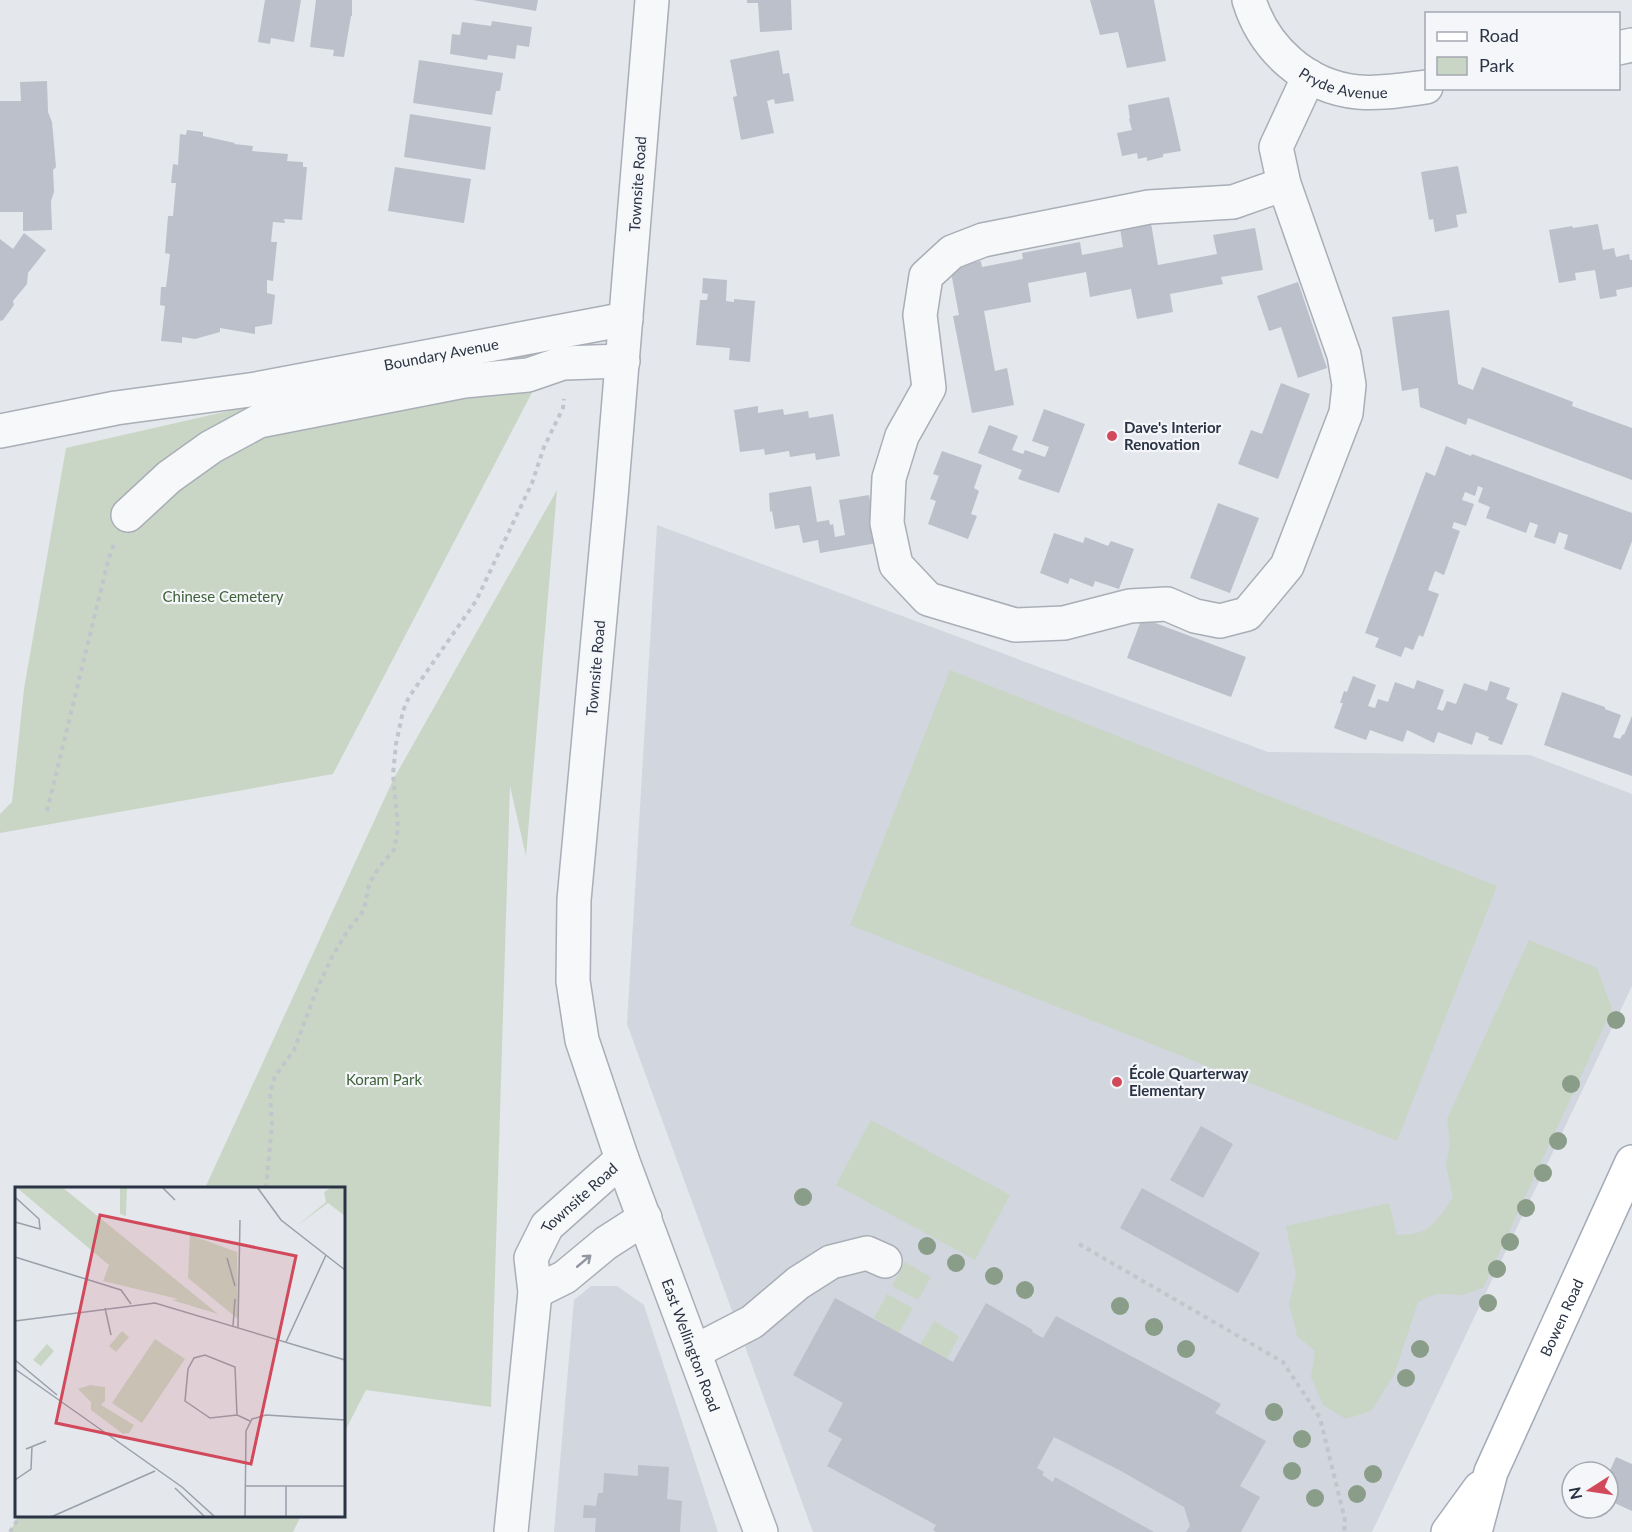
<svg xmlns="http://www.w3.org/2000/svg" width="1632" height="1532" viewBox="0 0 1632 1532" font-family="Lato,sans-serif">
	<rect width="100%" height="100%" fill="#e4e7ec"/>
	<!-- built -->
	<path fill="#d2d6de" d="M 657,525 L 1268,752 L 1530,755 L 1632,794 L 1632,986 L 1372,1532 L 813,1532 L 627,1024 Z
		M 591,1286 L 617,1286 L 644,1305 L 718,1532 L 554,1532 L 574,1300 Z"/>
	<!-- green -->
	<path fill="#c9d6c5" d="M 562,335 L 333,774 L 0,833 L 0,814 L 12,802 L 24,689 L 66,448 Z
		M 557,490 L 526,856 L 510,786 L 491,1407 L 366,1390 L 344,1433 L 344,1188 L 205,1188 L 393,780 Z
		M 950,670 L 1497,886 L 1397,1141 L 850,925 Z
		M 1529,940 L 1597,968 L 1612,1009 L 1483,1288 L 1462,1295 L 1436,1294 L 1418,1302 L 1394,1375 L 1371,1411 L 1346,1419 L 1323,1405 L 1311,1377 L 1315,1351 L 1297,1336 L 1289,1304 L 1296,1274 L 1286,1226 L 1389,1203 L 1397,1235 C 1431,1235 1434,1223 1453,1198 L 1446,1166 L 1450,1143 L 1447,1119 Z
		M 871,1120 L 1010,1195 L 975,1260 L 836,1185 Z
		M 905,1262 L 931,1277 L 918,1300 L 892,1286 Z
		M 887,1294 L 913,1308 L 899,1333 L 874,1318 Z
		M 934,1321 L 959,1336 L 946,1360 L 920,1345 Z
		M 18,1516 L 301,1516 L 293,1532 L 10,1532 Z"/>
	<!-- building -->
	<path fill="#bbc0ca" d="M 265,0 L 301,0 L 294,42 L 271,38 L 270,44 L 258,42 Z
		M 316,0 L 352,0 L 352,16 L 351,16 L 344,57 L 333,56 L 334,50 L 310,47 Z
		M 473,0 L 538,0 L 536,11 Z
		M 747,0 L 791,0 L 792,30 L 760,32 L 758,3 L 747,3 Z
		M 1090,0 L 1154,0 L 1166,61 L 1127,68 L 1118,32 L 1100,35 Z
		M 492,21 L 532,27 L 529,47 L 517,45 L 515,59 L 488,55 L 487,60 L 450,54 L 452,34 L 460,35 L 462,22 L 491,26 Z
		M 779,50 L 783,74 L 789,73 L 794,101 L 775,104 L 774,99 L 767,101 L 774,133 L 741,140 L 733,97 L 737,96 L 730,60 Z
		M 419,60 L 503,73 L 500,91 L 496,91 L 492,115 L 413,103 Z
		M 47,81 L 48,112 L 52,122 L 56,167 L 53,170 L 54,192 L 51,201 L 52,230 L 23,231 L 23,212 L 0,212 L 0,101 L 21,101 L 20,82 Z
		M 1169,97 L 1181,151 L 1163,154 L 1163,157 L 1147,161 L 1147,157 L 1138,159 L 1137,153 L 1122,156 L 1117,133 L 1132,130 L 1129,119 L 1130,118 L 1128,105 Z
		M 410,114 L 491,127 L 485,170 L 404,157 Z
		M 187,130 L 203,132 L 203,136 L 235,143 L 234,144 L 253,146 L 252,151 L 288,154 L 287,161 L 303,162 L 303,167 L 307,167 L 302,220 L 284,219 L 285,223 L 273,222 L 271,242 L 277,242 L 273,281 L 267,280 L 267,293 L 275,295 L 272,324 L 255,327 L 255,334 L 220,328 L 220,332 L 195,339 L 182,337 L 182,343 L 161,341 L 165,306 L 160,305 L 161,287 L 166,287 L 170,254 L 165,253 L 168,216 L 173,216 L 176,183 L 171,183 L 173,164 L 178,165 L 180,134 L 186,135 Z
		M 1458,166 L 1467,213 L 1456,215 L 1458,227 L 1435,232 L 1433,219 L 1429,220 L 1421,172 Z
		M 395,167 L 471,179 L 464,223 L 388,211 Z
		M 1150,217 L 1158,265 L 1217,254 L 1213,235 L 1255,228 L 1263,270 L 1221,277 L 1223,284 L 1170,294 L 1173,312 L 1137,319 L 1131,289 L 1090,297 L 1086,272 L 1028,283 L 1031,302 L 984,311 L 995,371 L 1007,368 L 1014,405 L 972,413 L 953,316 L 959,315 L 950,267 L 981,261 L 982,267 L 987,266 L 1023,259 L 1022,253 L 1080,242 L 1082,255 L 1123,247 L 1119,222 Z
		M 1598,224 L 1603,250 L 1614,248 L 1616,257 L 1629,254 L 1630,260 L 1632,260 L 1632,287 L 1616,290 L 1617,296 L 1600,299 L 1595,270 L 1575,273 L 1576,280 L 1559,283 L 1549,230 L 1572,226 L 1573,228 Z
		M 24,233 L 46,250 L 28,273 L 27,284 L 13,301 L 14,305 L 3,320 L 0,321 L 0,239 L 13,249 Z
		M 703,278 L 727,280 L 726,301 L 734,302 L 734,299 L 755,301 L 750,362 L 729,360 L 730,348 L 696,345 L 700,300 L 707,300 L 708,294 L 702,293 Z
		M 1298,282 L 1327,368 L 1298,378 L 1281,327 L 1269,331 L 1257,296 Z
		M 1449,310 L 1458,384 L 1473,390 L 1482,367 L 1573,402 L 1572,406 L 1632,428 L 1632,480 L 1468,418 L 1466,425 L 1420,407 L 1418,388 L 1402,391 L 1392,317 Z
		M 1281,383 L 1310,394 L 1278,479 L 1238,464 L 1251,430 L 1262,434 Z
		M 758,406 L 758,413 L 783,409 L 784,415 L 808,411 L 809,418 L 833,414 L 840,456 L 816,460 L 815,453 L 790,457 L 789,451 L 765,455 L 764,449 L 740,452 L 734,410 Z
		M 1044,409 L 1085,424 L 1059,493 L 1018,479 L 1022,470 L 978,453 L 989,425 L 1018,436 L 1012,450 L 1023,454 L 1025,450 L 1045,457 L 1049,447 L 1032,441 Z
		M 1446,446 L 1471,456 L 1472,454 L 1632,513 L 1632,541 L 1621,570 L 1564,549 L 1568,535 L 1559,532 L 1555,544 L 1534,537 L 1538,525 L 1530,522 L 1526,533 L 1486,518 L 1490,507 L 1478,502 L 1483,488 L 1478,486 L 1475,496 L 1465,492 L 1462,500 L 1474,504 L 1466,526 L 1454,522 L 1452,528 L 1460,531 L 1444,575 L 1435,571 L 1428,590 L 1439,594 L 1423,637 L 1419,635 L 1413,650 L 1405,647 L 1401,657 L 1375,647 L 1379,638 L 1365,633 L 1426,472 L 1435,476 Z
		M 942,451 L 982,465 L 974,488 L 979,491 L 971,514 L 977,516 L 968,539 L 928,524 L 936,501 L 930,499 L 939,476 L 933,474 Z
		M 811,486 L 817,522 L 829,520 L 830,525 L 833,524 L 835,537 L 845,535 L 839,500 L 869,495 L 877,543 L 820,553 L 818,540 L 803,543 L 799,525 L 775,529 L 772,511 L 770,512 L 769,493 Z
		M 1218,503 L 1259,518 L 1230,593 L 1190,578 Z
		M 1054,533 L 1083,543 L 1085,537 L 1108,546 L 1111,541 L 1134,549 L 1119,589 L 1095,581 L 1093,587 L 1070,578 L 1068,584 L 1040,573 Z
		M 1142,618 L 1246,657 L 1231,697 L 1127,658 Z
		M 1353,676 L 1376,685 L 1368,706 L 1375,708 L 1378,699 L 1388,702 L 1395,682 L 1414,689 L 1417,680 L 1444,690 L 1437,709 L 1443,711 L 1447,701 L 1456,704 L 1464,683 L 1487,691 L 1490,681 L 1510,688 L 1506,699 L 1518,704 L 1502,745 L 1488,740 L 1489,737 L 1476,732 L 1472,745 L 1438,732 L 1434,743 L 1407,730 L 1403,742 L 1370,730 L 1366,740 L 1334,728 L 1343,703 L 1340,703 L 1344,691 L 1347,692 Z
		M 1562,692 L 1605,707 L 1605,709 L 1621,715 L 1613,737 L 1620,739 L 1623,734 L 1624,735 L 1632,716 L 1632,776 L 1544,745 Z
		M 1201,1126 L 1233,1144 L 1203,1198 L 1170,1180 Z
		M 1142,1188 L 1260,1253 L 1238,1293 L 1120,1228 Z
		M 835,1298 L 953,1362 L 986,1303 L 1033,1330 L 1032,1332 L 1043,1338 L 1056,1316 L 1221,1404 L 1215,1413 L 1266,1441 L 1240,1486 L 1260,1497 L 1241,1532 L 1186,1532 L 1190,1526 L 1184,1507 L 1121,1471 L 1054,1437 L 1037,1468 L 1044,1472 L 1042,1475 L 1053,1482 L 1055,1477 L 1154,1532 L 936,1532 L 933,1530 L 936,1525 L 827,1466 L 842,1439 L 828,1431 L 843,1403 L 793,1375 Z
		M 1616,1457 L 1632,1464 L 1632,1511 L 1608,1500 L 1608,1475 Z
		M 638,1465 L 669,1467 L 667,1499 L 682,1501 L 680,1532 L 595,1532 L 596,1518 L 583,1518 L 584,1505 L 596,1506 L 598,1493 L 603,1493 L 604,1473 L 638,1476 Z"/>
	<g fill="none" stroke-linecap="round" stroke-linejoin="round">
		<defs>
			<g id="minor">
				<path id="s1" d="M 652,0 L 611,497 L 574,900 L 573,981 L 582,1040 L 622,1159 L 761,1532"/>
				<path id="s2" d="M 1249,0 C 1264,49 1306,87 1358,92 C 1381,94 1404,90 1426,87"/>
				<path d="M 1618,48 L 1632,45"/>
				<path d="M 1284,184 L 1344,355 L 1349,385 L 1346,413 L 1287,566 L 1247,614 L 1220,621 L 1195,616 L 1167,604 L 1130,606 L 1064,623 L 1015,625 L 928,599 L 896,565 L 887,523 L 889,478 L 902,436 L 929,388 L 920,315 L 926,276 L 952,252 L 983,240 L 1149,207 L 1233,202 L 1284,184 L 1276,147 L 1309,76"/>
				<path id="s3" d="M 0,431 L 116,408 L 256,389 L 626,319"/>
				<path d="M 128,515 L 169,477 L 211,447 L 259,421 L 464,381 L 528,375 L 563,363 L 623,361"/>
				<path d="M 535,1292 L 565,1277 L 606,1243 L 645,1218"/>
				<path d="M 694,1352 L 752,1322 L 798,1283 L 831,1262 L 867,1253 L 885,1261"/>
				<path id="s4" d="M 511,1532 L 535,1292 L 531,1258 L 547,1226 L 622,1159"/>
			</g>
			<g id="major">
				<path d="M 1448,1532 L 1480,1488"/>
				<path id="s5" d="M 1475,1532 L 1491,1472 L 1632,1162"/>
			</g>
		</defs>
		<!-- minor casing -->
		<use href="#minor" stroke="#a9aeb7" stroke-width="36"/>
		<!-- major casing -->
		<use href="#major" stroke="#a3abb8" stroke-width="36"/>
		<!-- path -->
		<path stroke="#c2c5cb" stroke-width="4" stroke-dasharray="4.5 4.5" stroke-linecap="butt" d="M 47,811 L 108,561 L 114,544
			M 266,1188 L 272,1124 L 270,1093 L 275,1076 L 294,1050 L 317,989 L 332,957 L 348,930 L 364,910 L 369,884 L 380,866 L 394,850 L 398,828 L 393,774 L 396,744 L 403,711 L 409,697 L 476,601 L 532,483 L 544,447 L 563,408 L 564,399
			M 1079,1244 L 1283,1362 L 1320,1418 L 1345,1520 L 1344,1532
			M 10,1532 L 20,1516"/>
		<!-- minor -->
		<use href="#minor" stroke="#f7f8fa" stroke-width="33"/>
		<!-- major -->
		<use href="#major" stroke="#fff" stroke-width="33"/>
	</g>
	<!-- trees -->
	<g fill="#899d89">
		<circle cx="1616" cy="1020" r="9"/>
		<circle cx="1571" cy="1084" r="9"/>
		<circle cx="1558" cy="1141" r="9"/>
		<circle cx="1543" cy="1173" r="9"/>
		<circle cx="803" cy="1197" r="9"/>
		<circle cx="1526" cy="1208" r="9"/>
		<circle cx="1510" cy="1242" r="9"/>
		<circle cx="927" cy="1246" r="9"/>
		<circle cx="956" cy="1263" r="9"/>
		<circle cx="1497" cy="1269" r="9"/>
		<circle cx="994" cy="1276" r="9"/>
		<circle cx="1025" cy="1290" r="9"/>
		<circle cx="1488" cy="1303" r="9"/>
		<circle cx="1120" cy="1306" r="9"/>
		<circle cx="1154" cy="1327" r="9"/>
		<circle cx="1186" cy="1349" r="9"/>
		<circle cx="1420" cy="1349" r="9"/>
		<circle cx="1406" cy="1378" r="9"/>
		<circle cx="1274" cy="1412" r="9"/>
		<circle cx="1302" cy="1439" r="9"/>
		<circle cx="1292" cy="1471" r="9"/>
		<circle cx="1373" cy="1474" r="9"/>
		<circle cx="1357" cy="1494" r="9"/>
		<circle cx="1315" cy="1498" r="9"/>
	</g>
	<!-- one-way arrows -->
	<defs><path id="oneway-shaft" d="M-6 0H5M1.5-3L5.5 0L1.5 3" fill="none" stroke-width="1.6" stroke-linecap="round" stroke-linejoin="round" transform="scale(1.5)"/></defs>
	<use stroke="#9196a0" href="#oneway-shaft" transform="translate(584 1261) rotate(-40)"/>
	<!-- markers -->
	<g fill="#d1495b" stroke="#f4f6f9" stroke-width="2">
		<circle cx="1112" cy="436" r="6"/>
		<circle cx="1117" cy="1082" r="6"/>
	</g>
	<g text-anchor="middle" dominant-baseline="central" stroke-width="4.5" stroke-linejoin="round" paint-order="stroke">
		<!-- street labels -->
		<g font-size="15" fill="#2b3445" stroke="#f4f6f9">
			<text stroke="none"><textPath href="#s2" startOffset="135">Pryde Avenue</textPath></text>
			<text transform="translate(637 184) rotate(-86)">Townsite Road</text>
			<text stroke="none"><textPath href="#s3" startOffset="448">Boundary Avenue</textPath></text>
			<text transform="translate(595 668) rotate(-85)">Townsite Road</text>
			<text stroke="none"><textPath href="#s4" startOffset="354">Townsite Road</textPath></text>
			<text stroke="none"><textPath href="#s5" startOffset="232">Bowen Road</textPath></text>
			<text stroke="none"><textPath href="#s1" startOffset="1368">East Wellington Road</textPath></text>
		</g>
		<!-- poi labels -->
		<g font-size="15" font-weight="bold" fill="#2b3445" stroke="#f4f6f9" text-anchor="start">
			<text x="1124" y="427">Dave's Interior<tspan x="1124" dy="17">Renovation</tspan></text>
			<text x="1129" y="1073">École Quarterway<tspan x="1129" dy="17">Elementary</tspan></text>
		</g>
		<!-- park labels -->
		<g font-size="15" fill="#3f6138" stroke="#f4f6f9">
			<text x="223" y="596">Chinese Cemetery</text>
			<text x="384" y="1079">Koram Park</text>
		</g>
	</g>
	<!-- overview -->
	<g transform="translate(15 1187)">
		<rect width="330" height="330" fill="#e4e7ec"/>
		<path d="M 1,0 L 47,0 L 203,127 L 157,113 L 163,112 L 88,94 L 94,78 ZM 105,0 L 112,0 L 111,29 L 105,27 ZM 317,0 L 330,0 L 330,29 L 313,16 L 283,38 L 311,15 L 309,5 ZM 175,44 L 178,49 L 222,65 L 223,132 L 173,91 ZM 107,144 L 114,150 L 101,165 L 94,159 ZM 140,152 L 170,172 L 127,236 L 97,216 ZM 32,157 L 39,164 L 26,179 L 18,173 ZM 75,198 L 90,200 L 90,214 L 86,218 L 119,238 L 114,246 L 108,247 L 76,223 L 76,215 L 63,202 Z" fill="#c9d6c5"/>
		<path fill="none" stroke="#9a9fa9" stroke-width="1.5" d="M 147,0 L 160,13M 242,0 L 266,33 L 330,83M 0,10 L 24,32 L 25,42 L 0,35M 0,70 L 106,103 L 116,117M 212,71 L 220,99M 90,121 L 96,148M 0,134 L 140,116 L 330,173M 218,139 L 220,112M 223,140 L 225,33M 271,155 L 311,68M 0,173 L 42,208M 0,182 L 167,300 L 200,330M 222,228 L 195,231 L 170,214 L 173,182 L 179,171 L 190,168 L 220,180 L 222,228 L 235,234M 11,262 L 31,254M 0,293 L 16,282 L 17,259M 231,299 L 330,299M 160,301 L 190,330M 36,330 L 140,284M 230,330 L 231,244 L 237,232 L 251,228 L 330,233M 271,330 L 271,299"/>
		<path fill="#d1495b" fill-opacity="0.15" stroke="#d1495b" stroke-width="3" d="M 85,28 L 281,69 L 236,277 L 41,236 Z"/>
		<rect width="330" height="330" fill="none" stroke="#2b3445" stroke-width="3"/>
	</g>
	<!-- legend -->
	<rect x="1425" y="12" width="195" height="78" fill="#f4f6f9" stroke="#a4a8b1" stroke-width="1.5"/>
	<rect x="1437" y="32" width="30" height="9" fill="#ffffff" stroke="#a4a8b1" stroke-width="1.5"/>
	<text x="1479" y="42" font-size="18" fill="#2b3445">Road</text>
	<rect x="1437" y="57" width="30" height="18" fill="#c9d6c5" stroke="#a4a8b1" stroke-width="1.5"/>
	<text x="1479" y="72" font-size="18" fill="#2b3445">Park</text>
	<!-- north arrow -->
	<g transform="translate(1590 1490) rotate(258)"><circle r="28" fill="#f4f6f9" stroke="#a4a8b1" stroke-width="1.5"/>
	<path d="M0-4.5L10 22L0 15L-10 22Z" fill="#d1495b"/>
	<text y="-9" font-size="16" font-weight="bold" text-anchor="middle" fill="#2b3445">N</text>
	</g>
</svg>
